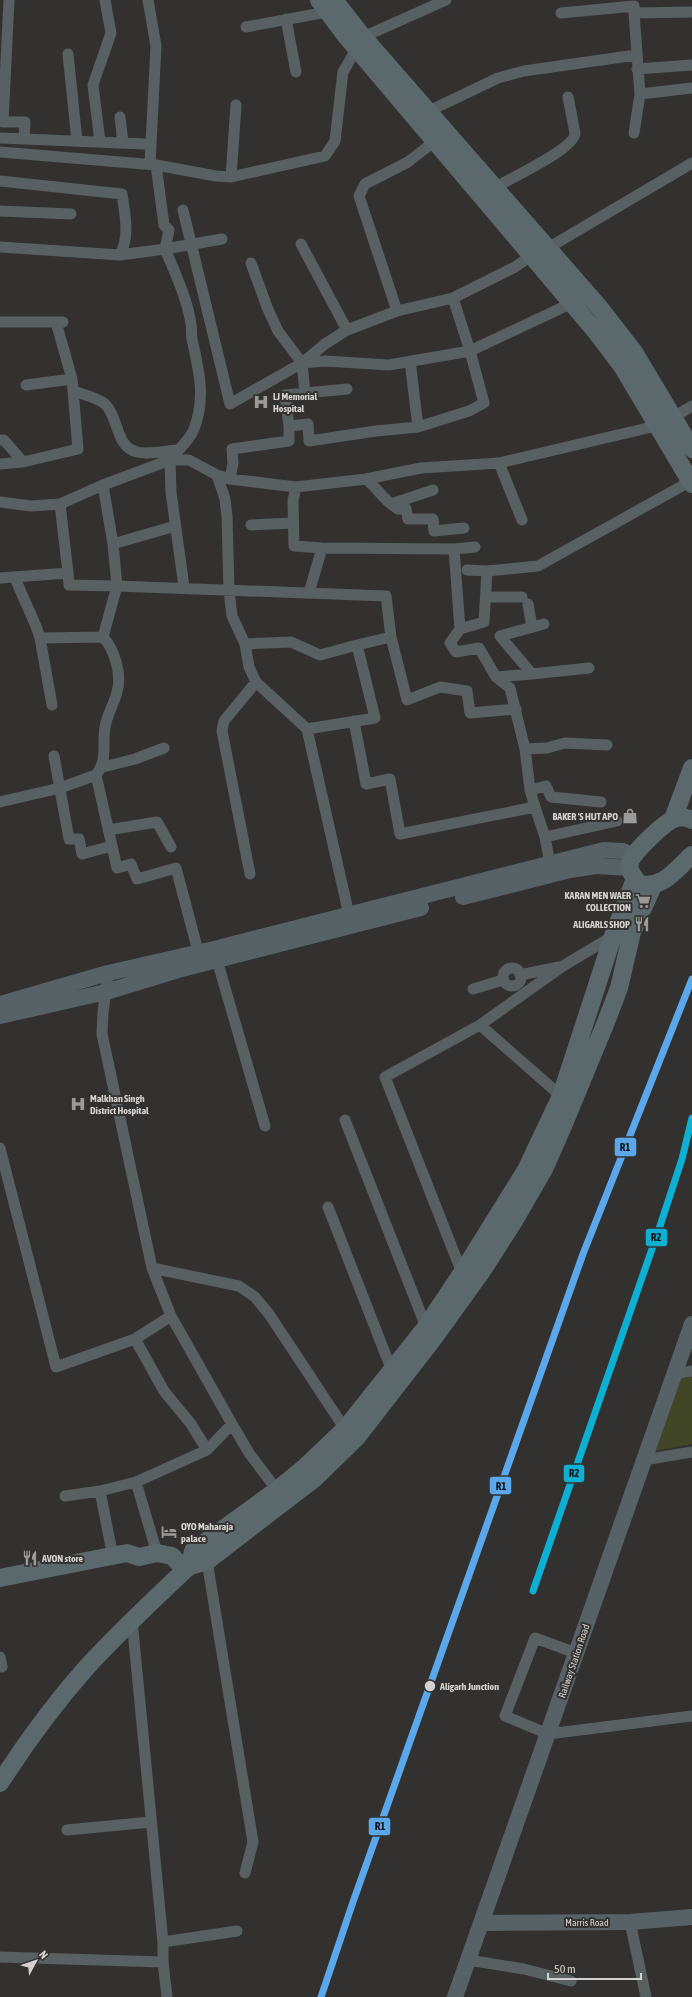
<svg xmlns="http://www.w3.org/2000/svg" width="692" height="1997" viewBox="0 0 692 1997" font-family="'Asap Condensed',sans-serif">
	<rect width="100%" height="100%" fill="#323130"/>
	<!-- green -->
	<path fill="#414626" d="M 692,1377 L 692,1444 L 656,1451 L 681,1379 Z"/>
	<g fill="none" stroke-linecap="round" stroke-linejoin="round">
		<!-- street -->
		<path stroke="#586062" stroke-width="11" d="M 9,0 L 3,122 L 25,122 L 24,138
			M 148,0 L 156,46 L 150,164
			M 634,6 L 634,13 L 692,12
			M 561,13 L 634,6
			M 286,19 L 296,72
			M 246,27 L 327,12
			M 363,37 L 446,0
			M 68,54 L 77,141
			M 637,69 L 692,65
			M 640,94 L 692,88
			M 429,111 L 498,78 L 524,71 L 636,55
			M 120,117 L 123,143
			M 634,133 L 640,94 L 634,13
			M 0,138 L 144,144
			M 100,142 L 93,85 L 111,33 L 105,0
			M 0,152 L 156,165 L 216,176 L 231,177 L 325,156 L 335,141 L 343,72 L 354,53 L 358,51
			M 156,165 L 164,225 L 169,230 L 165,249 L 222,239
			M 231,177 L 236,105
			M 0,181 L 122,194 C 125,214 130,237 120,255
			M 494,188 C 509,179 575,149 575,133 L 568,97
			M 183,210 L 230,404 L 302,363 L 325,344 L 347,330 L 397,311 L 453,298 L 515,267 L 531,256
			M 0,211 L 71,214
			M 301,244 L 347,330
			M 0,247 L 120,255 L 165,249 C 175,273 187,298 191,324 C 192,329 191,334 192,339 C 199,371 206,398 194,429 C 190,440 177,451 170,460 L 171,492 L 184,587
			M 548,248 L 692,163
			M 251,263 L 267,307 L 278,331 L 302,363
			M 397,311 L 359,196 L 365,184 L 408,162 L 435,141
			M 0,322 L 63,322
			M 56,322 L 72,379
			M 410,361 L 418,427
			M 73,391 C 84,395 96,397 105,404 C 119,417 115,447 137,452 C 149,455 165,451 177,450
			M 305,393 L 302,363 L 325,361 L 389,365 L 470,351 L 453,298
			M 672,418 L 692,406
			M 289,426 L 285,395 L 347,389
			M 0,440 L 4,440 L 23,462
			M 499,463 L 522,520
			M 0,464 L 23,462 L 78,449 L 72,379 L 26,385
			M 217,475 L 225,499 L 227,516 L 229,591 L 232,616 L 245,644 L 291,642 L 320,655 L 357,645
			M 230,479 L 233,463 L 232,449 L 289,441 L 289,426 L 308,424 L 309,441 L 376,431 L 418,427 L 469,411 L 484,403 L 470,351 L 572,303
			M 366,479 C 376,487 381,496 391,504 L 433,490
			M 296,487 L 293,501 L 294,546 L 322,548 L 454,549 L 460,629 L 450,643 L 456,652 L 479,648 L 496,677 L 510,688 L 525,749 L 530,790 L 535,807 L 400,834 L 390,779 L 366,784 L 354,721
			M 0,502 L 31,506 L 60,504 L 103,485
			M 60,504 L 68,573
			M 391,504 L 398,509 L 406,509 L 408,519 L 433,519 L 434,531 L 464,528
			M 251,525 L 293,523
			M 113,544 L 175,526
			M 454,549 L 475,547
			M 487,571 L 538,566 L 691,481
			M 15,577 C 22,598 34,617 40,638 L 103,637 C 115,650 122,675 117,692 C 114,704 107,715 105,727 C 102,745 108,760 96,775 L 117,868 L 131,864 L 137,879 L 176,868 L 198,951
			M 0,578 L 68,573 L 69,585 L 117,586 L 113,544 L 103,485 L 170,460 L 189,460 L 217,475 L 230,479 L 296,487 L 366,479 L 421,468 L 499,463 L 656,426
			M 309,593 L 322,548
			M 486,597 L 522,597
			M 528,604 L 532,627
			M 460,629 L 484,622 L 487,571 L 467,570
			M 103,637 L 117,586 L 386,596 L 391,637 L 357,645 L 375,718 L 307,729 L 349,915
			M 391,637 L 407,700 L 440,687 L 467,691 L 470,713 L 516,709
			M 40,638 L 52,705
			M 245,644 L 249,667 L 256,682 L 307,729
			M 532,674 L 589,668
			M 496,677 L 532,674 L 500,636 L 544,624
			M 525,749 L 547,748 L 565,743 L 607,745
			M 54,756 L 69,839 L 79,839 L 82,854 L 112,846
			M 103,767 L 135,759 L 164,748
			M 530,790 L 546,786 L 551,797 L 601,802
			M 0,802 L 60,788 L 96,775
			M 535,807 L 545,837 L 617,821
			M 108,830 L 157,822 L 171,847
			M 545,837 L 550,864
			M 250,874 L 222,731 L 224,721 L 256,682
			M 215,953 L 265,1126
			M503 977a9 9 0 1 1 18 0a9 9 0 1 1-18 0Z
			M 108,973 L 103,1013 L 102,1034 L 152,1268 L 171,1316 L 232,1424 L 249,1453 L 277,1490
			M 520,975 L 559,967
			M 473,989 L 503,980
			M 561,1096 L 480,1025 L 563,966 L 613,936
			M 345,1120 L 426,1327
			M 0,1148 L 56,1367 L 135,1339 L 171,1316
			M 328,1207 L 392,1371
			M 152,1268 L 239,1286 L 255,1297 L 269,1314 L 345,1429
			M 462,1273 L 385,1077 L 480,1025
			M 135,1339 L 164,1391 L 191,1424 L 207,1450
			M 675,1374 L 692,1371
			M 644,1460 L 692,1452
			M 136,1482 L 207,1450 L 232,1424
			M 100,1491 L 136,1482 L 157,1553
			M 65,1496 L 100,1491 L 113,1557
			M 207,1561 L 253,1842 L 245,1873
			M 132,1620 L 163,1942 L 163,1962 L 167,1997
			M 576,1653 L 535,1638 L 505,1716 L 548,1734 L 692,1716
			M 0,1657 L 2,1667
			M 67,1830 L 151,1822
			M 630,1922 L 646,1997
			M 163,1942 L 237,1931
			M 0,1957 L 163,1962
			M 468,1960 L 524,1969 L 571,1981"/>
		<!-- secondary -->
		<path stroke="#576266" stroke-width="16" d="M 463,897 L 570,870 L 596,866 L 630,868
			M 0,1004 L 108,973 L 214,949 L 604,850 L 623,851 L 632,855
			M 0,1016 L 106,992 L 178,970 L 421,908
			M 482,1923 L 630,1922 L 692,1917
			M 455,1997 L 692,1324"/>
		<!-- primary -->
		<path stroke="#5c696c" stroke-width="18" d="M 319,0 L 346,36 L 597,333 L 622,366 L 692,484
			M 334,0 L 363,37 L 599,307 L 634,352 L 692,449
			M 673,819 L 692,768
			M 692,820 C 686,817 680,816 674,819 C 665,822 632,853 630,862 C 628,871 634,877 639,884 C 664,889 675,870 692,855
			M 190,1566 L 193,1551 L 277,1490 L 304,1468 L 345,1429 L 426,1327 L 462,1273 L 526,1170 L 561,1096 L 613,936 L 635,879
			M 0,1578 L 127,1553 L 139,1557 L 157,1553 L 172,1556 L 185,1570
			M 0,1783 C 25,1744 55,1703 86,1668 C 117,1634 151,1602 185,1570 L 190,1566 L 207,1561 L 315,1478 L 357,1437 L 433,1339 L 482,1271 L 514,1221 L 544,1169 L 563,1126 L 606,1022 L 619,988 L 632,932 L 653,886"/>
		<!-- rail -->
		<path stroke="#6b6f71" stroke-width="3" stroke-dasharray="2 4" stroke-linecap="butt" d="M 533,1591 L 660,1226 L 682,1159 L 692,1118"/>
		<defs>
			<path id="rail-1" d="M 321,1997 L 353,1902 L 583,1254 L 692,979"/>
			<path id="rail-2" d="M 533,1591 L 660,1226 L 682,1159 L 692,1118"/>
		</defs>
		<!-- rail-1 casing -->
		<use href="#rail-1" stroke="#33322f" stroke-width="10"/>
		<!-- rail-2 casing -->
		<use href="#rail-2" stroke="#33322f" stroke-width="10"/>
		<!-- rail-1 -->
		<use href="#rail-1" stroke="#5aa8eb" stroke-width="7"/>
		<!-- rail-2 -->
		<use href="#rail-2" stroke="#0dafd3" stroke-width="7"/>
	</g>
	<!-- icons -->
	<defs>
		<symbol id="hospital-bare" viewBox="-9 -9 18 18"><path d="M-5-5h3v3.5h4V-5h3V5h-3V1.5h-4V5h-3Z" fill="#9b9a99" stroke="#33322f" stroke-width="2.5" paint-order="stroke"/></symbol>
		<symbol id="shop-bare" viewBox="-9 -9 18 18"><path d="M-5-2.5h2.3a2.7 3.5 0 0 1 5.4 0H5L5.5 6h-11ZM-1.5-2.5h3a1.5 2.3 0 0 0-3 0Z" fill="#9b9a99" stroke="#33322f" stroke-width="2.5" paint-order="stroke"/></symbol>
		<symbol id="supermarket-bare" viewBox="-9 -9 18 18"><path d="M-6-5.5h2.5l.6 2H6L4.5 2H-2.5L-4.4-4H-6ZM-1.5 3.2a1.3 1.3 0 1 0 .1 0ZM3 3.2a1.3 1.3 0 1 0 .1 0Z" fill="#9b9a99" stroke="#33322f" stroke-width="2.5" paint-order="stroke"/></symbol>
		<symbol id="restaurant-bare" viewBox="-9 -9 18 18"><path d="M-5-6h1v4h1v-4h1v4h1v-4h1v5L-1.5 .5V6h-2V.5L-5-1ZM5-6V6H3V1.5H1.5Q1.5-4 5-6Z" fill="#9b9a99" stroke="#33322f" stroke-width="2.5" paint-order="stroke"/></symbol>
		<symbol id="hotel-bare" viewBox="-9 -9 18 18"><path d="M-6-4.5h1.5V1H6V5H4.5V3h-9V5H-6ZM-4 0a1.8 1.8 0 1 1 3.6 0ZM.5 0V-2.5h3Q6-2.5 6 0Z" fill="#9b9a99" stroke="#33322f" stroke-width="2.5" paint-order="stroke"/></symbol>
	</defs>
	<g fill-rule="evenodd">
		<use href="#hospital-bare" x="250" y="391" width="22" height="22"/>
		<use href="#shop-bare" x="619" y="805" width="22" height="22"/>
		<use href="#supermarket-bare" x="632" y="890" width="22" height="22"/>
		<use href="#restaurant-bare" x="631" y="913" width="22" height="22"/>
		<use href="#hospital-bare" x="67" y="1093" width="22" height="22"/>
		<use href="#hotel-bare" x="158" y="1521" width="22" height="22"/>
		<use href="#restaurant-bare" x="19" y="1547" width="22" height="22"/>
	</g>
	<!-- markers -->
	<circle fill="#d3d2d1" stroke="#33322f" stroke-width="1.5" cx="430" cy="1686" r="6"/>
	<g text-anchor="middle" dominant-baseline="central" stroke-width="4" stroke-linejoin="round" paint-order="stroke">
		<!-- poi labels -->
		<g font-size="10" font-weight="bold" fill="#d3d2d1" stroke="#33322f" text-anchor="start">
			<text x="273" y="396">LJ Memorial<tspan x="273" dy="12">Hospital</tspan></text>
			<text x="618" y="816" text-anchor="end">BAKER 'S HUT APO</text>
			<text x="631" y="895" text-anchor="end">KARAN MEN WAER<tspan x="631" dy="12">COLLECTION</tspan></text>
			<text x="630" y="924" text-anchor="end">ALIGARLS SHOP</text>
			<text x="90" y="1098">Malkhan Singh<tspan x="90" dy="12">District Hospital</tspan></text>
			<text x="181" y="1526">OYO Maharaja<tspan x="181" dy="12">palace</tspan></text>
			<text x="42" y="1558">AVON store</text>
		</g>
		<!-- street labels -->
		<g font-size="10" fill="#d3d2d1" stroke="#33322f">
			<text transform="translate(574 1661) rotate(-71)">Railway Station Road</text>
			<text x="587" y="1922">Marris Road</text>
		</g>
		<!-- stop labels -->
		<g font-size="10" font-weight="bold" fill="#d3d2d1" stroke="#33322f" text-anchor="start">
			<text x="440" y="1686">Aligarh Junction</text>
		</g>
	</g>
	<g stroke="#33322f" stroke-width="1.5">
		<rect x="614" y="1137" width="23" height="20" rx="4" fill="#5aa8eb"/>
		<rect x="645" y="1228" width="23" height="19" rx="4" fill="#0dafd3"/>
		<rect x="563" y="1464" width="22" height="19" rx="4" fill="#0dafd3"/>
		<rect x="489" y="1476" width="23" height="19" rx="4" fill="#5aa8eb"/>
		<rect x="368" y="1817" width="23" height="19" rx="4" fill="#5aa8eb"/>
	</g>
	<g font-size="11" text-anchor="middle" font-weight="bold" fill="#111">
		<text x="625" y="1151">R1</text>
		<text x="656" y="1241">R2</text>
		<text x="574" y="1477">R2</text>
		<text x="501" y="1490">R1</text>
		<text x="380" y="1830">R1</text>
	</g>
	<!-- north arrow -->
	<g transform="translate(36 1961) rotate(50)" stroke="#33322f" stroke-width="3" paint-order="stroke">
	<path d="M0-3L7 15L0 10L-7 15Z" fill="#d3d2d1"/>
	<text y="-6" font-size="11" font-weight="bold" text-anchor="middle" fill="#d3d2d1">N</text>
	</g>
	<!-- scale -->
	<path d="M548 1973v6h93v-6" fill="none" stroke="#d3d2d1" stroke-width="2"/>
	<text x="554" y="1973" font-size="12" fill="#d3d2d1" stroke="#33322f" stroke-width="3" paint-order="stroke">50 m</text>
</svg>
